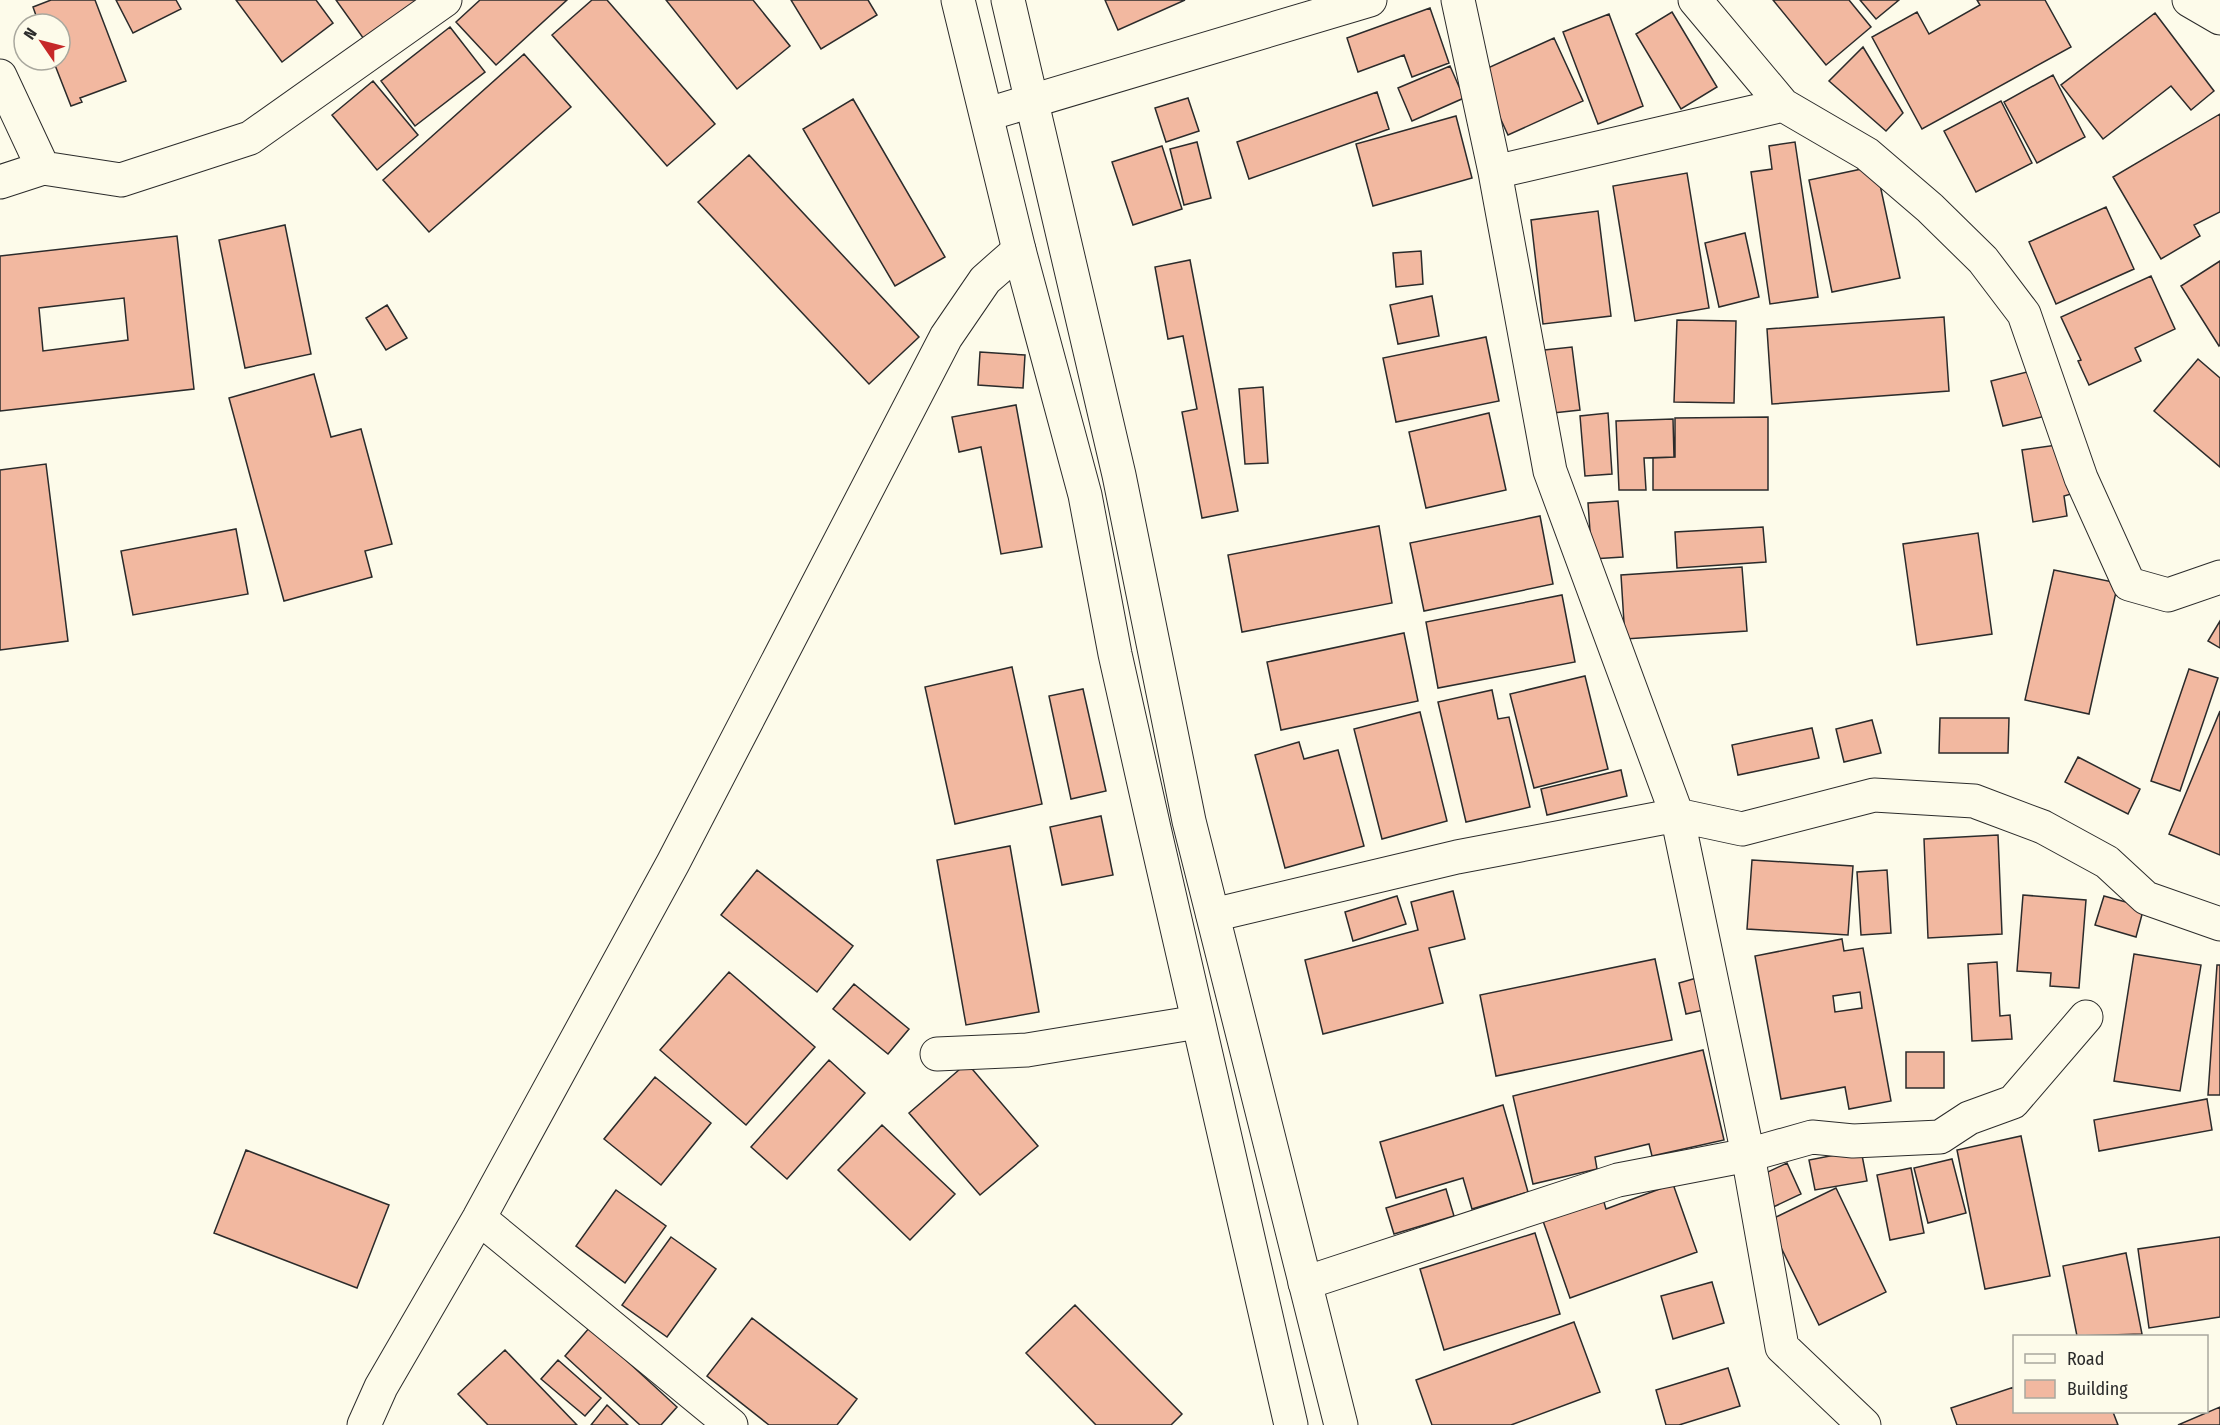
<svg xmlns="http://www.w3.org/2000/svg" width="2220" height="1425" viewBox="0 0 2220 1425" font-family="'Fira Sans Condensed',sans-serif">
	<rect width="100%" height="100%" fill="#fdfbea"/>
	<!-- building -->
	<path fill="#f2b8a0" stroke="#2b2b2b" stroke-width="1.5" fill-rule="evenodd" d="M 51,0 L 95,0 L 126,81 L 80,98 L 82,102 L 71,106 L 53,60 L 60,60 L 60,24 L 39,24 L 33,7 Z
		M 116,0 L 176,0 L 181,9 L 133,33 Z
		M 236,0 L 316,0 L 333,23 L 282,62 Z
		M 336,0 L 416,0 L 418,3 L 366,42 Z
		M 480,0 L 567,0 L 496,65 L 456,22 Z
		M 592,0 L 607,0 L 715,124 L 667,166 L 552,35 Z
		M 666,0 L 753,0 L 790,46 L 737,89 Z
		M 791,0 L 868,0 L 877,15 L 821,49 Z
		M 1105,0 L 1185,0 L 1118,30 Z
		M 1773,0 L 1849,0 L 1871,27 L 1826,65 Z
		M 1860,0 L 1899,0 L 1876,19 Z
		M 1977,0 L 2045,0 L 2071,47 L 1922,129 L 1872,37 L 1917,12 L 1929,34 L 1980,5 Z
		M 1430,8 L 1449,63 L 1412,77 L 1404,55 L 1358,72 L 1347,38 Z
		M 1672,12 L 1717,87 L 1681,109 L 1636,34 Z
		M 2155,13 L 2214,91 L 2191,110 L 2171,86 L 2103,139 L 2061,85 Z
		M 1609,14 L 1643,106 L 1598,124 L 1563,32 Z
		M 450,27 L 485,72 L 415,126 L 381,81 Z
		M 1554,38 L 1583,101 L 1508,135 L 1479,72 Z
		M 1863,47 L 1903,113 L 1886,131 L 1829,81 Z
		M 524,54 L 571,107 L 429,232 L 383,180 Z
		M 1450,66 L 1464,98 L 1412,121 L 1398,88 Z
		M 2053,75 L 2085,137 L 2037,163 L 2004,102 Z
		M 373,81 L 418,135 L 377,170 L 332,115 Z
		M 1377,92 L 1389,129 L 1249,179 L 1237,142 Z
		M 1188,98 L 1199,131 L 1166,142 L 1155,108 Z
		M 853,99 L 945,257 L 895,286 L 803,129 Z
		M 2001,101 L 2032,163 L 1976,192 L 1944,131 Z
		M 2220,114 L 2220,212 L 2194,225 L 2200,236 L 2161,259 L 2113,177 Z
		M 1456,116 L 1472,178 L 1373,206 L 1356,144 Z
		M 1197,142 L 1211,198 L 1184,205 L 1170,149 Z
		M 1795,142 L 1818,297 L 1770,304 L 1751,172 L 1772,169 L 1769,146 Z
		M 1162,146 L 1182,209 L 1133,225 L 1112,162 Z
		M 749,155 L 919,337 L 869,384 L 698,202 Z
		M 1876,166 L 1900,278 L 1832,292 L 1809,180 Z
		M 1687,173 L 1709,308 L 1635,321 L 1613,186 Z
		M 2106,207 L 2134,269 L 2056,304 L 2029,242 Z
		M 1598,211 L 1611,316 L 1543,324 L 1531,220 Z
		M 285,225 L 311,354 L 245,368 L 219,240 Z
		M 1745,233 L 1759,297 L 1719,307 L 1705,243 Z
		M 177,236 L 194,389 L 0,411 L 0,256 ZM 124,298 L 128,340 L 43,351 L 39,308 Z
		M 1421,251 L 1423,284 L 1396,287 L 1393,253 Z
		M 1190,260 L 1238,511 L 1202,518 L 1182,412 L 1197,409 L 1183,336 L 1168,339 L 1155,267 Z
		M 2220,261 L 2220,345 L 2219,346 L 2181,286 Z
		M 2151,276 L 2175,329 L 2135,348 L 2141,361 L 2089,385 L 2078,361 L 2081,360 L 2061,317 Z
		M 1432,296 L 1439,336 L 1398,344 L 1390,305 Z
		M 387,305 L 407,338 L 386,350 L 366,318 Z
		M 1944,317 L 1949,391 L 1772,404 L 1767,329 Z
		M 1677,320 L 1736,321 L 1734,403 L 1674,402 Z
		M 1486,337 L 1499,401 L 1396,422 L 1383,358 Z
		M 1572,347 L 1580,410 L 1544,414 L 1535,351 Z
		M 980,352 L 1025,355 L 1023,388 L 978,385 Z
		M 2198,359 L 2220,378 L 2220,467 L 2154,411 Z
		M 2039,369 L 2050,415 L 2003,426 L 1991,381 Z
		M 314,374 L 331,437 L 361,429 L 392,544 L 365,551 L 372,577 L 284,601 L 229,398 Z
		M 1263,387 L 1268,463 L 1245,464 L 1239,389 Z
		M 1016,405 L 1042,547 L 1001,554 L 981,447 L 959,452 L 952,417 Z
		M 1489,413 L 1506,490 L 1426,508 L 1409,432 Z
		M 1608,413 L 1612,474 L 1585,476 L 1580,416 Z
		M 1768,417 L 1768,490 L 1653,490 L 1653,458 L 1675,457 L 1675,418 Z
		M 1673,419 L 1674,457 L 1644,458 L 1646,490 L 1619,490 L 1616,421 Z
		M 2064,444 L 2071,494 L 2064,496 L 2067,516 L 2033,522 L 2022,450 Z
		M 46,464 L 68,641 L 0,650 L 0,470 Z
		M 1618,501 L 1623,557 L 1592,559 L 1588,503 Z
		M 1540,516 L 1553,584 L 1424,611 L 1410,543 Z
		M 1379,526 L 1392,603 L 1242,632 L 1228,555 Z
		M 1763,527 L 1766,562 L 1677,568 L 1675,532 Z
		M 236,529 L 248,594 L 133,615 L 121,551 Z
		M 1978,533 L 1992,634 L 1917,645 L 1903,544 Z
		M 1742,567 L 1747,631 L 1625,639 L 1621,575 Z
		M 2054,570 L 2118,583 L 2089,714 L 2025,700 Z
		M 1562,595 L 1575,662 L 1438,688 L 1426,622 Z
		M 2220,621 L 2220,648 L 2208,641 Z
		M 1404,633 L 1418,701 L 1281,730 L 1267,662 Z
		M 1012,667 L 1042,804 L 955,824 L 925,687 Z
		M 2189,669 L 2218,678 L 2180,791 L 2151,781 Z
		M 1585,676 L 1608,769 L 1534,788 L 1510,694 Z
		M 1083,689 L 1106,791 L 1071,799 L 1049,696 Z
		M 1492,690 L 1498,719 L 1509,717 L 1530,807 L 1466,822 L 1438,702 Z
		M 2220,711 L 2220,855 L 2169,834 Z
		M 1420,712 L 1447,821 L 1382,839 L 1354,729 Z
		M 1940,718 L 2009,718 L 2008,753 L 1939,753 Z
		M 1872,720 L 1881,753 L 1844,762 L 1836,729 Z
		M 1812,728 L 1819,758 L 1738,775 L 1732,745 Z
		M 1299,742 L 1304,759 L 1338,750 L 1364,846 L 1285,868 L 1255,755 Z
		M 2078,757 L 2140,789 L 2128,814 L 2065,782 Z
		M 1621,770 L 1627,796 L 1547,815 L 1541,789 Z
		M 1101,816 L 1113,875 L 1062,885 L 1050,827 Z
		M 1998,835 L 2002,934 L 1928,938 L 1924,839 Z
		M 1010,846 L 1039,1012 L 966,1025 L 937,860 Z
		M 1752,860 L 1853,866 L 1848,935 L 1747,929 Z
		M 757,870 L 853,946 L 817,992 L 721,915 Z
		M 1887,870 L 1891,933 L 1861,935 L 1857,872 Z
		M 1453,891 L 1465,939 L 1429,948 L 1443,1003 L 1323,1034 L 1305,960 L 1418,930 L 1411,902 Z
		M 2023,895 L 2086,900 L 2079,988 L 2050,986 L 2051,973 L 2017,971 Z
		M 1397,896 L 1406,924 L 1353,941 L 1345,912 Z
		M 2104,896 L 2144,907 L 2136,937 L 2095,925 Z
		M 1842,939 L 1844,951 L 1863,948 L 1891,1101 L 1849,1109 L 1845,1087 L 1781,1099 L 1755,956 ZM 1860,992 L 1862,1008 L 1835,1012 L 1833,996 Z
		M 2134,954 L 2201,965 L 2180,1091 L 2114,1081 Z
		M 1655,959 L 1672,1040 L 1496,1076 L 1480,995 Z
		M 1997,962 L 2000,1016 L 2010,1015 L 2012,1039 L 1972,1041 L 1968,964 Z
		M 2217,965 L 2220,965 L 2220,1095 L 2208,1095 Z
		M 729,972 L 815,1047 L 746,1125 L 660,1050 Z
		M 1700,977 L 1708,1009 L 1686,1014 L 1679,983 Z
		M 854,984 L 909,1029 L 888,1054 L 833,1009 Z
		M 1703,1050 L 1724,1140 L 1652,1156 L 1649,1144 L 1595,1157 L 1597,1169 L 1533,1184 L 1513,1096 Z
		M 1906,1052 L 1944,1052 L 1944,1088 L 1906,1088 Z
		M 829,1060 L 865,1093 L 787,1179 L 751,1147 Z
		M 967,1063 L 1038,1146 L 980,1195 L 909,1113 Z
		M 655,1077 L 711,1123 L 661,1185 L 604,1139 Z
		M 2207,1099 L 2212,1130 L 2099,1151 L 2094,1120 Z
		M 1503,1105 L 1528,1192 L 1472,1209 L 1463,1178 L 1396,1198 L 1380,1142 Z
		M 882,1125 L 955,1194 L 910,1240 L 838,1170 Z
		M 2021,1136 L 2050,1276 L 1985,1289 L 1957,1150 Z
		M 246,1150 L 389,1205 L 357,1288 L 214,1233 Z
		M 1861,1150 L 1867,1181 L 1815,1190 L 1809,1160 Z
		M 1952,1159 L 1966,1213 L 1928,1223 L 1914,1168 Z
		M 1787,1163 L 1801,1194 L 1769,1209 L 1755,1178 Z
		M 1911,1168 L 1924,1233 L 1890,1240 L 1877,1175 Z
		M 1673,1184 L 1697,1252 L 1570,1298 L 1543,1221 L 1603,1199 L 1606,1209 Z
		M 1836,1188 L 1886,1292 L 1819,1325 L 1768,1221 Z
		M 1446,1189 L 1454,1216 L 1394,1234 L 1386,1208 Z
		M 616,1190 L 666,1226 L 625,1283 L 576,1246 Z
		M 1535,1233 L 1560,1314 L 1444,1350 L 1420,1269 Z
		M 671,1237 L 716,1269 L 667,1337 L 622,1305 Z
		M 2220,1237 L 2220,1317 L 2149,1328 L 2138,1249 Z
		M 2126,1253 L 2142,1334 L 2077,1336 L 2063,1266 Z
		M 1712,1282 L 1724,1323 L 1673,1339 L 1661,1296 Z
		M 1075,1305 L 1182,1414 L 1171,1425 L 1096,1425 L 1026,1353 Z
		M 752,1318 L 857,1399 L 837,1425 L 769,1425 L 707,1376 Z
		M 1574,1322 L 1600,1392 L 1511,1425 L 1432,1425 L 1416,1380 Z
		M 590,1327 L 677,1407 L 661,1425 L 640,1425 L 565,1356 Z
		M 505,1350 L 577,1425 L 488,1425 L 458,1394 Z
		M 558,1360 L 601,1398 L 585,1416 L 541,1379 Z
		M 1728,1368 L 1740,1406 L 1679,1425 L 1666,1425 L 1656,1390 Z
		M 2014,1387 L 2014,1412 L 2113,1412 L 2118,1425 L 1957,1425 L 1951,1408 Z
		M 607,1405 L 628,1425 L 591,1425 Z
		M 2220,1407 L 2220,1425 L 2178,1425 Z"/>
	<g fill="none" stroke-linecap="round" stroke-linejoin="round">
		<defs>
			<path id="minor" d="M 1458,0 L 1495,172 L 1550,471 L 1677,815 L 1748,1155 L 1782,1347 L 1864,1425
				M 1695,0 L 1783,105 L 1867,154 L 1930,208 L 1983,260 L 2024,314 L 2081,478 L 2129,584 L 2168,595 L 2220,577
				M 2189,0 L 2220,18
				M 0,76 L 43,168
				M 988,114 L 1370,0
				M 1495,172 L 1783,105
				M 0,182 L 43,168 L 121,180 L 250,138 L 445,0
				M 1213,915 L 1457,857 L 1677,815 L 1742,829 L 1874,795 L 1974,801 L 2043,827 L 2107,862 L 2146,898 L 2220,924
				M 937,1054 L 1027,1050 L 1198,1022
				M 479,1218 L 731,1425
				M 1305,1283 L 1618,1180 L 1748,1155 L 1812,1137 L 1853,1141 L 1940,1137 L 1969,1118 L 2013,1102 L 2086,1017
				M 364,1425 L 381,1387 L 479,1218 L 673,863 L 946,337 L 985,280 L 1019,250"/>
			<path id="major" d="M 958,0 L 1019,250 L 1085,495 L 1115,654 L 1154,828 L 1291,1425
				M 1008,0 L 1119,475 L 1189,821 L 1341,1425"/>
		</defs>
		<!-- minor casing -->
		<use href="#minor" stroke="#2b2b2b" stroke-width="35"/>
		<!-- major casing -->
		<use href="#major" stroke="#2b2b2b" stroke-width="35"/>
		<!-- minor -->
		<use href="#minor" stroke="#fdfbea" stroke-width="33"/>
		<!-- major -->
		<use href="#major" stroke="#fdfbea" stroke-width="33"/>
	</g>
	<!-- legend -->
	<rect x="2013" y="1335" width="195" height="78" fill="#fdfbea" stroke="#a9a89e" stroke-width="1.5"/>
	<rect x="2025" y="1354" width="30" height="9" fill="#fdfbea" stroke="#a9a89e" stroke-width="1.5"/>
	<text x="2067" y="1365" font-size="18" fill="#2b2b2b">Road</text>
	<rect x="2025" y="1380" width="30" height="18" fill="#f2b8a0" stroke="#a9a89e" stroke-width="1.5"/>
	<text x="2067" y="1395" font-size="18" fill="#2b2b2b">Building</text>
	<!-- north arrow -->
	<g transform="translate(42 42) rotate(305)"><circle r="28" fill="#fdfbea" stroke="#a9a89e" stroke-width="1.5"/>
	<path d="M0-4.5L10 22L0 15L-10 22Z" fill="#c62828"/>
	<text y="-9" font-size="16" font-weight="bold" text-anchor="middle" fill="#2b2b2b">N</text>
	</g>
</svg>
